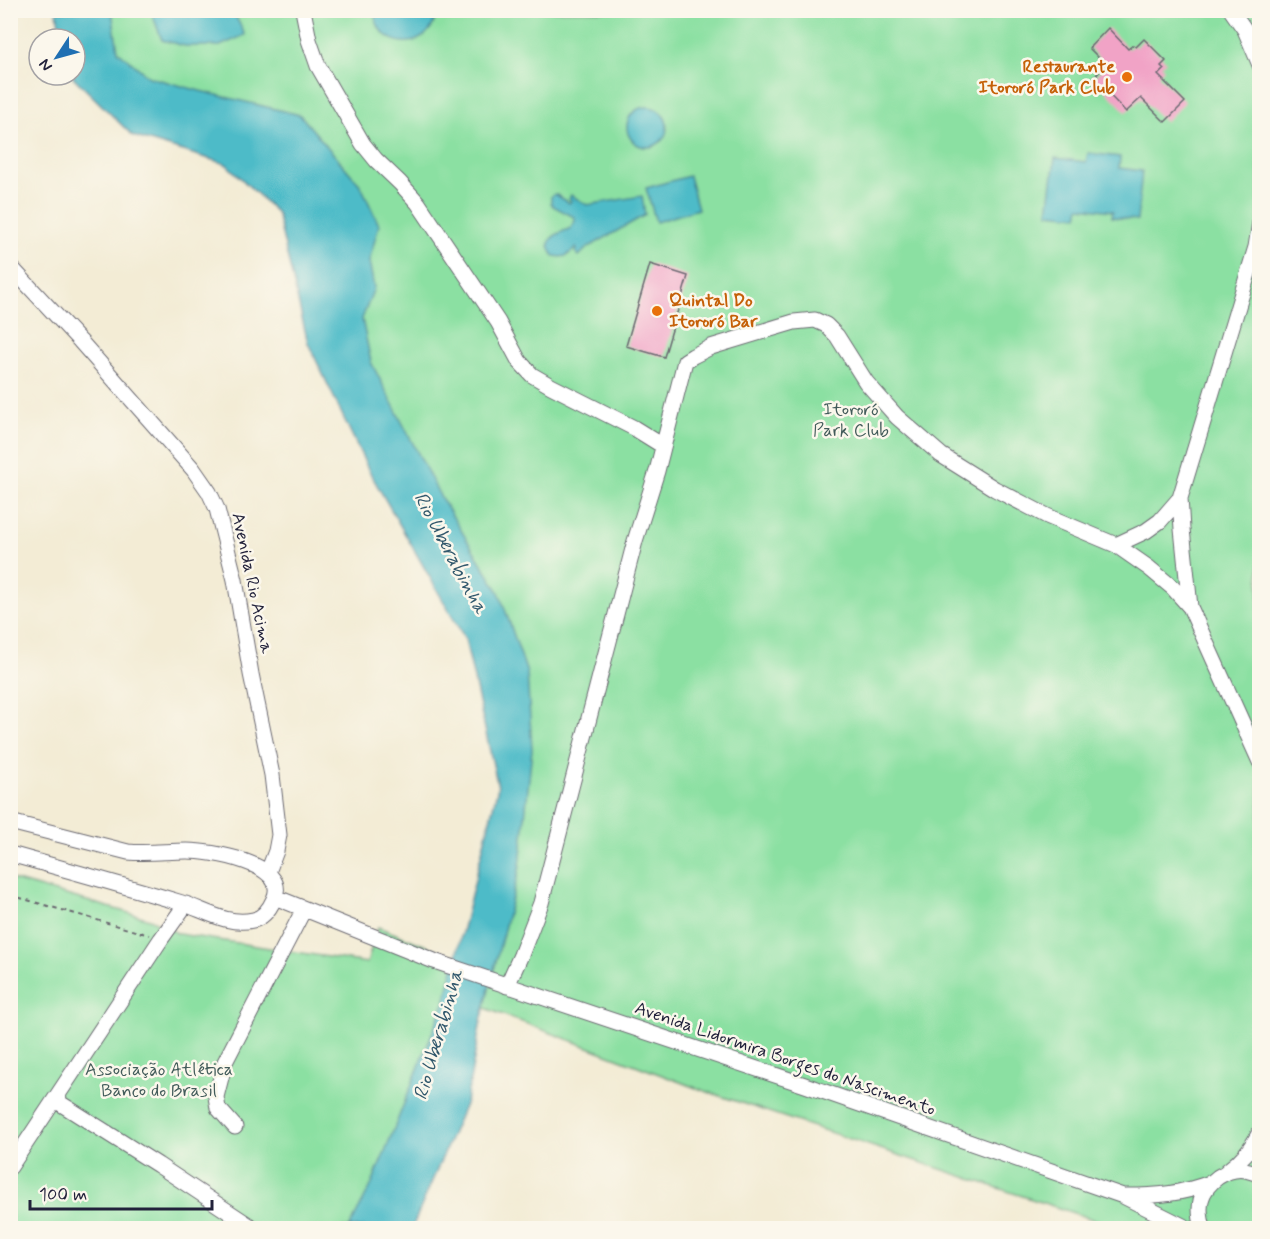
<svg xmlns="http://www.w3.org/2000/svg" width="1270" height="1239" viewBox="0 0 1270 1239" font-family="Mynerve,sans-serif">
	<rect width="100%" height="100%" fill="#fbf7ec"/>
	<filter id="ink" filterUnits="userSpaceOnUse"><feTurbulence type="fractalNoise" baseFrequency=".0167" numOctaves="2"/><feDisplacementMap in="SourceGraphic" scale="12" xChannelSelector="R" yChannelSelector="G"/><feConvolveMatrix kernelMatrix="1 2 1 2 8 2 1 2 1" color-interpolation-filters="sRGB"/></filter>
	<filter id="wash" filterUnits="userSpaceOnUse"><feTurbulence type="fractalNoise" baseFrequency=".008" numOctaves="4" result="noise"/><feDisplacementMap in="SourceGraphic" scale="24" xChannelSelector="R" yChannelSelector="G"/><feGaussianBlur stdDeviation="1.35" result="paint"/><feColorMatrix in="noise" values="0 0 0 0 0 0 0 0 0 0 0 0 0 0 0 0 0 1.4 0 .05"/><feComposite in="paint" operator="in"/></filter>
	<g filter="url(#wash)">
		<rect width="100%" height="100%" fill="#f3ecd5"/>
		<!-- green -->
		<path fill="#8be0a2" stroke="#56816e" stroke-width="1.5" d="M 92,11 L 1259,11 L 1259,1228 L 1119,1228 L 696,1088 L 456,997 L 373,1228 L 11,1228 L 10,879 L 150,919 L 179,934 L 367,963 L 378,927 L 465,961 L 518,776 L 404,455 L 302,174 L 136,95 Z"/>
		<!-- water -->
		<path fill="#4ebbc8" stroke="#386e82" stroke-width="1.5" d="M 57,11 L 112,11 L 118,51 L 149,77 L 200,91 L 300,115 L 361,186 L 379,225 L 369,261 L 374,288 L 362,319 L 371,362 L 440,496 L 499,592 L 527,673 L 532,749 L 520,866 L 481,1021 L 466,1102 L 412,1228 L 349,1228 L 372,1184 L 445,1001 L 498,787 L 465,639 L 369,471 L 308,343 L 277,213 L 226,164 L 133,136 L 71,75 L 75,75 L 75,39 L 61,39 Z
			M 152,11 L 233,11 L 245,35 L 220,46 L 185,46 L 162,40 L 153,16 Z
			M 375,11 L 437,10 L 437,11 C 430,57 374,48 375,11 Z
			M627 127a20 20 0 1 1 40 0a20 20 0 1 1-40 0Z
			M 1088,153 L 1120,157 L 1119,168 L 1142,171 L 1137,220 L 1112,217 L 1113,211 L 1080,207 L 1078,216 L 1048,213 L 1055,158 L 1086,162 Z
			M 689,176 L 698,209 L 656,222 L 646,188 Z
			M 555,194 L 569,203 L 571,201 L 569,199 L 571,195 L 587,205 L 642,196 L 645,215 L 587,248 L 579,256 L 575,252 L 577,250 L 576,248 C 567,256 566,258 554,256 C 541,238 557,234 571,228 L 575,221 L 574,217 L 553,206 L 551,203 L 551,196 Z"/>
		<g id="blocks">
			<!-- building -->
			<path fill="#f1a3c6" d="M 1108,28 L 1128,49 L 1133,45 L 1136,47 L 1144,39 L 1166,61 L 1161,66 L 1164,69 L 1158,75 L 1185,102 L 1165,122 L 1141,98 L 1126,112 L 1093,78 L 1106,65 L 1089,48 Z
				M 650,264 L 688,276 L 664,357 L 626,346 Z"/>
		</g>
	</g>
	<g filter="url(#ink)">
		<use href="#blocks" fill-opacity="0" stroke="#6b6971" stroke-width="1.5"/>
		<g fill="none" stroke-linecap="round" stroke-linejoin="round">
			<defs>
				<path id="minor" d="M 303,10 L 309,40 L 318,66 L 363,144 L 376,160 L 400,183 L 418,203 L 498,322 L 519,361 L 532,375 L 551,386 L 634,428 L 663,446
					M 1231,10 L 1245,30 L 1260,65
					M 1260,222 L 1256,247 L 1180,498 L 1182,529 L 1190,607 L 1260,762
					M 10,266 L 80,341 L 193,469 L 209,492 L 217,509 L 235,580 L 251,674 L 272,775 L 279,835 L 276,851 L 268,872
					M 1116,545 L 1146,531 L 1160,521 L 1180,498
					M 10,822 L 128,852 C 148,854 167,851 187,851 C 209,851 291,863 274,899 C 270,908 263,918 253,920 C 228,926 204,910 182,903 C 125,886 68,870 10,854
					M 275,897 L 434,961 L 805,1085 L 1123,1196 L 1187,1228
					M 507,986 L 521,955 L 541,903 L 635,541 L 657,471 L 685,361 L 693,356 L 711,347 L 794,322 L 815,320 L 826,325 L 837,336 L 866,382 L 873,390 L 897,417 L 941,455 L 995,489 L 1047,516 L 1116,545 L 1149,568 L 1173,588 L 1190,607
					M 55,1100 L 158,1165 L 253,1228
					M 235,1127 L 218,1108 L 216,1097 L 225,1062 L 304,909
					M 10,1167 L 161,939 L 186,904
					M 1227,1171 C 1242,1160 1251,1149 1260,1132
					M 1126,1196 C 1157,1196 1181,1194 1210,1183
					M 1203,1228 C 1197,1207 1199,1191 1218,1177 C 1226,1172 1236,1168 1245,1170 C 1250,1171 1255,1173 1260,1174"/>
			</defs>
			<!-- minor casing -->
			<use href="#minor" stroke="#6b6971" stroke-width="17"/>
			<!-- path -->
			<path stroke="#6b6971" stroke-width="2" stroke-dasharray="4.5 4.5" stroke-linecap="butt" d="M 10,895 L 149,935"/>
			<!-- minor -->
			<use href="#minor" stroke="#fff" stroke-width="15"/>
		</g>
	</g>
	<!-- markers -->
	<g fill="#e8710a" stroke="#fbf7ec" stroke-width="2">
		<circle cx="1127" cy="77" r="6"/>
		<circle cx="657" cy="311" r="6"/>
	</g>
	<g text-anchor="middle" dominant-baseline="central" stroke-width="5" stroke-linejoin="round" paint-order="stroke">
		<!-- food labels -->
		<g font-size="18" font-weight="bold" fill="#c56008" stroke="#fbf7ec" text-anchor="end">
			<text x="1115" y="67">Restaurante<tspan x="1115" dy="21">Itororó Park Club</tspan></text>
			<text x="669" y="301" text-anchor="start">Quintal Do<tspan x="669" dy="21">Itororó Bar</tspan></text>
		</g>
		<!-- park labels -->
		<g font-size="18" fill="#425b5a" stroke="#fbf7ec">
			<text x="851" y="410">Itororó<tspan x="851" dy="21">Park Club</tspan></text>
			<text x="159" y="1070">Associação Atlética<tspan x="159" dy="21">Banco do Brasil</tspan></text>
		</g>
		<!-- street labels -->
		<g font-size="18" fill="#22223b" stroke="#fbf7ec">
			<text transform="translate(252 583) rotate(78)">Avenida Rio Acima</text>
			<text transform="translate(785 1059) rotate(19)">Avenida Lidormira Borges do Nascimento</text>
		</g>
		<!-- water labels -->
		<g font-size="20" font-style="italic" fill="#31586c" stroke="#fbf7ec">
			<text transform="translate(450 553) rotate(62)">Rio Uberabinha</text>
			<text transform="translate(439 1035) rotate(-74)">Rio Uberabinha</text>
		</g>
	</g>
	<!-- margin -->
	<rect width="1270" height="1239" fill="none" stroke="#fbf7ec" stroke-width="36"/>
	<!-- north arrow -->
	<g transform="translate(57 57) rotate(234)"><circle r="28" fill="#fbf7ec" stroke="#a4a2a5" stroke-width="1.5"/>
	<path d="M0-4.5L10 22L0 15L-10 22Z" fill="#1f6fb2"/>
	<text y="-9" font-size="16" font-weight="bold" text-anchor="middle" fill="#22223b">N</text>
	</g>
	<!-- scale -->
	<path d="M30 1200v9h182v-9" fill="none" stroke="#22223b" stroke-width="3"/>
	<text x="39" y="1200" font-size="18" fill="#22223b" stroke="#fbf7ec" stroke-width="4.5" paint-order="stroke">100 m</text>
</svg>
